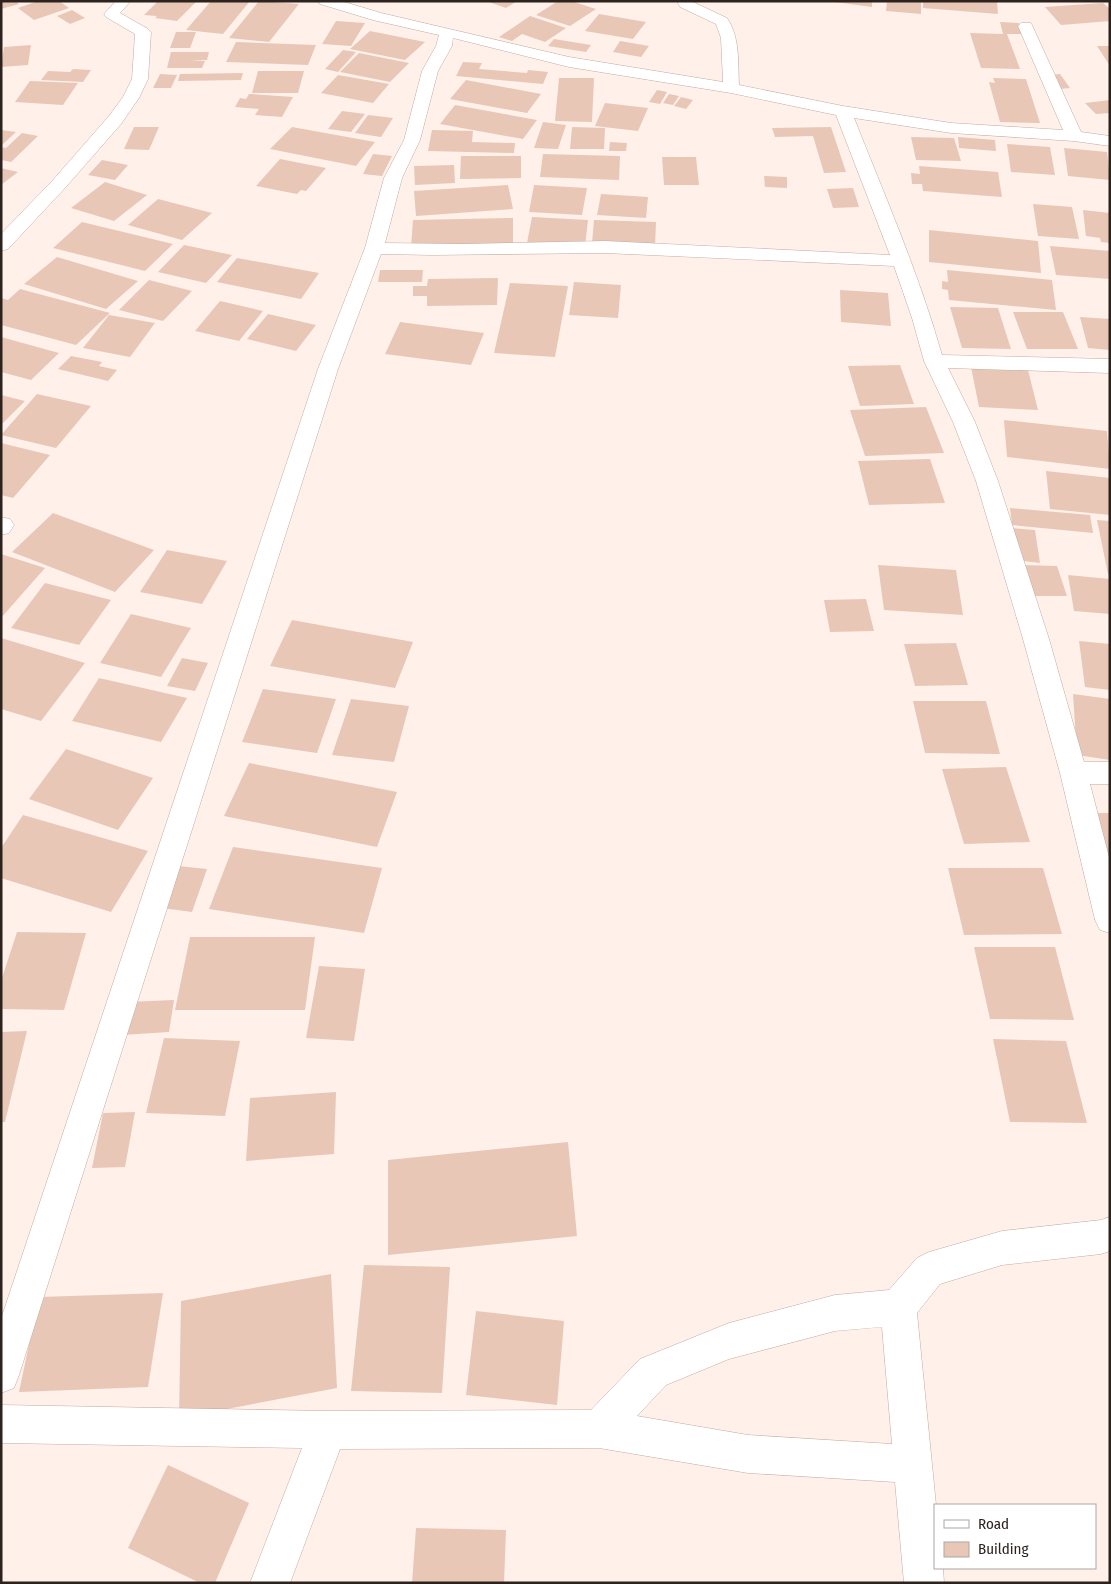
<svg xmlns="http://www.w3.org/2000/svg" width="1111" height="1584" viewBox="0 0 1111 1584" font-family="'Fira Sans Condensed',sans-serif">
	<rect width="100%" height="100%" fill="#fff0e9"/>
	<!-- building -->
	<path fill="#e8c7b7" d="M 1,1 L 16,1 L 19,4 L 1,9 Z
		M 38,1 L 59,1 L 69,8 L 34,20 L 18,8 Z
		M 158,1 L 197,1 L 177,21 L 155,18 L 157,16 L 144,15 Z
		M 211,1 L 250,1 L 223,34 L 186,30 Z
		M 259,1 L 299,4 L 269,42 L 229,38 Z
		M 486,1 L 517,1 L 506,8 Z
		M 558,1 L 571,1 L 596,9 L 570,26 L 536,15 Z
		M 827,1 L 872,1 L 872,7 Z
		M 887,1 L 921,1 L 921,14 L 886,11 Z
		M 923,1 L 997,1 L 998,14 L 923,8 Z
		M 1103,3 L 1110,9 L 1110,21 L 1061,25 L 1045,7 Z
		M 72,10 L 85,18 L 70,24 L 57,16 Z
		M 599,14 L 646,22 L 633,39 L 585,31 Z
		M 530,16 L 566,28 L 545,42 L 522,34 L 512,41 L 499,37 Z
		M 336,21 L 365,23 L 351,46 L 322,44 Z
		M 1000,22 L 1019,23 L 1022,34 L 1007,34 L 1020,69 L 981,68 L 970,33 L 1003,34 Z
		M 370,31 L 425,42 L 405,60 L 350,49 Z
		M 176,32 L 196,32 L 190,48 L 170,48 Z
		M 554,39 L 591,45 L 586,52 L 548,46 Z
		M 620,41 L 649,46 L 641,57 L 613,52 Z
		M 236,42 L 316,45 L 308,65 L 226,62 Z
		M 31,45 L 28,65 L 1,67 L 4,47 Z
		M 1097,46 L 1110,46 L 1110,66 Z
		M 343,50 L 356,52 L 338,72 L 325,69 Z
		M 171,52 L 209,52 L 207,60 L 190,60 L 205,61 L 202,68 L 167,68 Z
		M 359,53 L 409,63 L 390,82 L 340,72 Z
		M 463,62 L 482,63 L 479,69 L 527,73 L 528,70 L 548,72 L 543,84 L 456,76 Z
		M 73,69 L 91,70 L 83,82 L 41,80 L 48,71 L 70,72 Z
		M 258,71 L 304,71 L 298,93 L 252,93 Z
		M 243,73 L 241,80 L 178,81 L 180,74 Z
		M 160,74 L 177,75 L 171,88 L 153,88 Z
		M 1060,74 L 1070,88 L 1060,89 L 1050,75 Z
		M 338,75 L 389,84 L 373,103 L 321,93 Z
		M 559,78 L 594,78 L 592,122 L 555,121 Z
		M 993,78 L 1026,79 L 1040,123 L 1000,122 L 989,82 L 995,83 Z
		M 466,80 L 541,94 L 527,113 L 450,99 Z
		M 30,81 L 78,83 L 63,105 L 15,102 Z
		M 657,90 L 667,92 L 660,104 L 649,102 Z
		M 249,94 L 251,94 L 293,97 L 282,117 L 255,115 L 259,109 L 235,107 L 240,98 L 246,99 Z
		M 669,94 L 679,96 L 673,105 L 663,103 Z
		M 681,97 L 693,100 L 686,109 L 674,106 Z
		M 1110,100 L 1110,113 L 1096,114 L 1085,103 Z
		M 605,103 L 648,108 L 638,131 L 595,126 Z
		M 455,105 L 537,120 L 523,139 L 440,124 Z
		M 342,111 L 365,114 L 351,132 L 328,129 Z
		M 368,115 L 393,118 L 381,137 L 355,133 Z
		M 543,122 L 566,125 L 558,149 L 534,148 Z
		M 134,127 L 159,127 L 149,150 L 124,149 Z
		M 292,127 L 375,142 L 356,166 L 270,149 Z
		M 572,127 L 605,128 L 604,149 L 570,149 Z
		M 831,127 L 846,172 L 824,173 L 813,136 L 775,137 L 772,128 Z
		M 1,130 L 16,132 L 1,146 Z
		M 432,130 L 473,131 L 472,142 L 515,143 L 514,153 L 428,151 Z
		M 22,133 L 38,136 L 11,162 L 1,160 L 1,147 L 6,148 Z
		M 911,137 L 954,138 L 961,161 L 916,160 Z
		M 958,137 L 995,140 L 996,151 L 959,148 Z
		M 610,142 L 627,143 L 626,151 L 609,151 Z
		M 1007,144 L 1050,147 L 1055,175 L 1011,172 Z
		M 1064,148 L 1107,152 L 1110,180 L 1068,176 Z
		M 373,154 L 392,156 L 382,176 L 363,174 Z
		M 543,154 L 620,156 L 619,180 L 540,177 Z
		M 461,156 L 521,156 L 521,178 L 460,179 Z
		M 662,157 L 696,157 L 699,185 L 664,185 Z
		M 280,159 L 326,168 L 306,191 L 301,190 L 297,194 L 256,186 Z
		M 102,160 L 128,165 L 115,180 L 88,175 Z
		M 454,165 L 455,183 L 415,185 L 414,166 Z
		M 919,166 L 998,172 L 1002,197 L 923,191 L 922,184 L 912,184 L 911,173 L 920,174 Z
		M 1,168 L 18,172 L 1,185 Z
		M 764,176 L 787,177 L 787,188 L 765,187 Z
		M 105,182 L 147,195 L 114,221 L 71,208 Z
		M 508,185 L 513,209 L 416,216 L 414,191 Z
		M 534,185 L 587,188 L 582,215 L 529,212 Z
		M 853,188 L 859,207 L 833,208 L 827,189 Z
		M 601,194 L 648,197 L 646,218 L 597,215 Z
		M 158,199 L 212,213 L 182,240 L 128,225 Z
		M 1033,204 L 1072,207 L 1079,239 L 1038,236 Z
		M 1083,210 L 1110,213 L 1110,243 L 1101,242 L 1100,238 L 1086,236 Z
		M 532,217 L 588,220 L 585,246 L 527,243 Z
		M 513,218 L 513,245 L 411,247 L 413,220 Z
		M 594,220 L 656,222 L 655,246 L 592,243 Z
		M 82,222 L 173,244 L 145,271 L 53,248 Z
		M 929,230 L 1038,241 L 1041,273 L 929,262 Z
		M 184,245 L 232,255 L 206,283 L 158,272 Z
		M 1050,246 L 1110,251 L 1110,279 L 1056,275 Z
		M 57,257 L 138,281 L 106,309 L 24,284 Z
		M 237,258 L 319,273 L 301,299 L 217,282 Z
		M 380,270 L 423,270 L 422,282 L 378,282 Z
		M 947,270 L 1052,280 L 1056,310 L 949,300 L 948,290 L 942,289 L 942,281 L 948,282 Z
		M 498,278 L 497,305 L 427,306 L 427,296 L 413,296 L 413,286 L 427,286 L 428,279 Z
		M 149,280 L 192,291 L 163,321 L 119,310 Z
		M 574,282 L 621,285 L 618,318 L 569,315 Z
		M 510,283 L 568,286 L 555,357 L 494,353 Z
		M 20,289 L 110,313 L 76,345 L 1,325 L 1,298 L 8,300 Z
		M 840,290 L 888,293 L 891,326 L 841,322 Z
		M 220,301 L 263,311 L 239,341 L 195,331 Z
		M 950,307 L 998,308 L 1011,349 L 962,348 Z
		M 1013,312 L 1063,312 L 1078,349 L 1027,349 Z
		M 268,314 L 316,325 L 296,351 L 247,339 Z
		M 109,315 L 155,323 L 130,357 L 83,348 Z
		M 1080,317 L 1110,319 L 1110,350 L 1088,348 Z
		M 400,322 L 484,333 L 471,365 L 385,354 Z
		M 1,337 L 59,353 L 31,380 L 1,372 Z
		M 71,356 L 102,362 L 99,366 L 117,370 L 108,381 L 58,369 Z
		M 900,365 L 914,404 L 860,406 L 848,366 Z
		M 971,367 L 1028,370 L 1038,410 L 979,407 Z
		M 37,394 L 91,406 L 56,448 L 1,435 Z
		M 1,395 L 25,401 L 1,425 Z
		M 926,407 L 944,453 L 865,456 L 850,410 Z
		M 1004,420 L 1107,431 L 1110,469 L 1007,457 Z
		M 1,443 L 50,455 L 13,498 L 1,495 Z
		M 930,459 L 945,503 L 869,505 L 858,461 Z
		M 1046,471 L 1110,478 L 1110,515 L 1050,509 Z
		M 1010,508 L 1090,515 L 1093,533 L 1012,525 Z
		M 53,513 L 154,550 L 115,592 L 12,552 Z
		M 1097,520 L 1110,521 L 1110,574 L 1108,574 Z
		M 1011,528 L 1035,530 L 1040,563 L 1015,560 Z
		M 167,550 L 227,561 L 202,604 L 140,592 Z
		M 1,554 L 45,568 L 1,618 Z
		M 878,565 L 956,570 L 963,615 L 884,610 Z
		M 1021,565 L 1057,566 L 1067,596 L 1029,596 Z
		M 1068,575 L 1110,579 L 1110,614 L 1074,611 Z
		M 45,583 L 111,600 L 79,645 L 11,628 Z
		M 866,599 L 874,631 L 830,632 L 824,600 Z
		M 131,614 L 191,628 L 161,677 L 100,663 Z
		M 292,620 L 413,642 L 395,688 L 270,666 Z
		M 1,638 L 85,663 L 41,721 L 1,709 Z
		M 1079,641 L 1110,644 L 1110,690 L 1085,687 Z
		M 956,643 L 968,685 L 915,686 L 904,644 Z
		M 182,658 L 208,663 L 195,691 L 167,686 Z
		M 99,678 L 187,698 L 161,742 L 72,721 Z
		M 263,689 L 336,699 L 317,753 L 242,742 Z
		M 1073,694 L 1110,699 L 1110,760 L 1077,755 Z
		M 351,699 L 409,706 L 394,762 L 332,755 Z
		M 913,701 L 986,701 L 1000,754 L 925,753 Z
		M 66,749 L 153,778 L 118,830 L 29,799 Z
		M 249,763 L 397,792 L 377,847 L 224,816 Z
		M 1006,767 L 1030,842 L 964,844 L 942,769 Z
		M 1094,813 L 1110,813 L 1110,857 L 1109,857 Z
		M 23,815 L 148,851 L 111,912 L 1,878 L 1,848 Z
		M 233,847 L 382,868 L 364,933 L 209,909 Z
		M 178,866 L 207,869 L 192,912 L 162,908 Z
		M 948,868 L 1043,868 L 1062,934 L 964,935 Z
		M 17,932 L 86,933 L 64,1010 L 1,1009 L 1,981 Z
		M 190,937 L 315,937 L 305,1010 L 175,1010 Z
		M 974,947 L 1055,947 L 1074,1020 L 990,1019 Z
		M 319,966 L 365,969 L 354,1041 L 306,1038 Z
		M 174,1000 L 169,1032 L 122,1035 L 127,1002 Z
		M 27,1031 L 5,1122 L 1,1122 L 1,1032 Z
		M 164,1038 L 240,1041 L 225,1116 L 146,1113 Z
		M 993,1039 L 1066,1041 L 1087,1123 L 1010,1122 Z
		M 336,1092 L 334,1154 L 246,1161 L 250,1098 Z
		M 135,1112 L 125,1167 L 92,1168 L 103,1113 Z
		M 568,1142 L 577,1236 L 388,1255 L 388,1160 Z
		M 364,1265 L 450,1267 L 442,1393 L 351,1391 Z
		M 331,1274 L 337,1388 L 179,1418 L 181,1301 Z
		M 163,1293 L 148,1387 L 19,1392 L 39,1297 Z
		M 476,1311 L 564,1321 L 557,1405 L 466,1395 Z
		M 168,1465 L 249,1503 L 215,1583 L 200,1583 L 128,1548 Z
		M 416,1528 L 506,1530 L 504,1583 L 412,1583 Z"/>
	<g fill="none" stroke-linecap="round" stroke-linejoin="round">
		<defs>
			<path id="minor" d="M 113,1 L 128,1 L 129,3 L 120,13 L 148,29 L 151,32 L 148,79 L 139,98 L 121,124 L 65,188 L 8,249 L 1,251 L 1,234 L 53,180 L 109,116 L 123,97 L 132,79 L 135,34 L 106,17 L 104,14 L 114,3 Z
				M 318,1 L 341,1 L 381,13 L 569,57 L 723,82 L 721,38 L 716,24 L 680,7 L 677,1 L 691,1 L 727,18 C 740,37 738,62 739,85 L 843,106 L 951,123 L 1063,130 L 1018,26 L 1021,23 L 1031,23 L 1081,132 L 1110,136 L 1110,146 L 1074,141 L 951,133 L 854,118 C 885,196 919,274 942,355 L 1110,359 L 1110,373 L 948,368 L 975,422 L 998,481 L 1049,639 L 1084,762 L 1110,762 L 1110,784 L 1090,784 L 1110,861 L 1110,933 L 1100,930 L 1095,920 L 1060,773 L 1023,639 L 976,481 L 953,422 L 924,361 L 912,318 L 894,266 L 605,253 L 432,255 L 381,254 L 338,369 L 19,1375 L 14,1388 L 1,1393 L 1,1319 L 318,369 L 365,248 L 384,178 L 404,140 L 422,71 L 436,46 L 439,35 L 373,20 L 320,4 ZM 453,38 L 569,67 L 731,93 L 836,115 L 890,255 L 605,241 L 461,244 L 385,243 L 402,178 L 420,140 L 438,71 L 452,46 Z
				M 1,517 L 10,519 L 14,525 L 9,533 L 1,535 Z
				M 1110,1217 L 1110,1251 L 1101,1254 L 1002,1265 L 940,1284 L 917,1313 L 936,1505 L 935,1568 L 943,1568 L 944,1583 L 904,1583 L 895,1482 L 748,1473 L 599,1448 L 340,1449 L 290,1583 L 250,1583 L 302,1448 L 1,1443 L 1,1405 L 328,1411 L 591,1410 L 640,1359 L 729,1323 L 835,1295 L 889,1290 L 917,1258 L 929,1252 L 1002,1231 L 1101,1220 ZM 882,1327 L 892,1444 L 748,1435 L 637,1416 L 666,1385 L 729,1359 L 835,1331 Z"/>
		</defs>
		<!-- minor casing -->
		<use href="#minor" stroke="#c2ab9f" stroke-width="1"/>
		<!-- minor -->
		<use href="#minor" fill="#fff" fill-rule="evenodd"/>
	</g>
	<!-- border -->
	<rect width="1111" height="1584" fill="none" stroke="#2c231e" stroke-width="5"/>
	<!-- legend -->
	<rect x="934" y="1504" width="162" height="65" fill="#ffffff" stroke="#aba7a5"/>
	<rect x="944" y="1520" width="25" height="8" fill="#ffffff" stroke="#aba7a5"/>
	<text x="978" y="1529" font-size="15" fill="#2c231e">Road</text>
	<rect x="944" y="1542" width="25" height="15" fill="#e8c7b7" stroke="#aba7a5"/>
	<text x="978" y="1554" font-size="15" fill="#2c231e">Building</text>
</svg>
